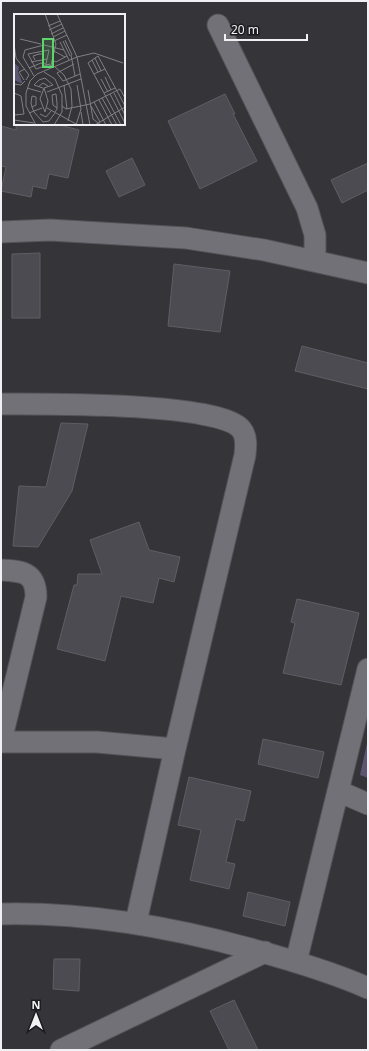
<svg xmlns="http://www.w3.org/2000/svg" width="369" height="1051" viewBox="0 0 369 1051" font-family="'Noto Sans',sans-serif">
	<rect width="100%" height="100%" fill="#353439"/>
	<!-- green -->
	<path fill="#5d5673" d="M 368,739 L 368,778 L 360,775 Z"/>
	<!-- building -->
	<path fill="#4c4b51" stroke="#5f5e64" d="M 225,94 L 235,114 L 233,114 L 257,161 L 200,189 L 168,121 Z
		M 16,124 L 56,124 L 79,130 L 68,178 L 49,174 L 46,189 L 33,186 L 31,197 L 1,191 L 6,167 L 1,166 L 1,126 L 16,130 Z
		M 132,158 L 145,185 L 119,197 L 106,171 Z
		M 368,163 L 368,190 L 342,203 L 331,180 Z
		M 40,253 L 40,318 L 12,318 L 12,254 Z
		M 174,264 L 230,271 L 220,332 L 168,326 Z
		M 302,346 L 368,363 L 368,389 L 295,371 Z
		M 61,423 L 88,424 L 72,491 L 38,547 L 13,546 L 19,486 L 46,487 Z
		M 139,522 L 149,550 L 180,557 L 174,582 L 159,578 L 153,603 L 121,596 L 105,661 L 57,649 L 74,585 L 77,585 L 78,574 L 102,574 L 90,540 Z
		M 297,599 L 359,613 L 341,685 L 283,673 L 295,623 L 291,622 Z
		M 263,739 L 324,752 L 318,778 L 258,764 Z
		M 189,777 L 251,791 L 244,821 L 236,819 L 226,862 L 235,864 L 229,889 L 190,880 L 201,830 L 178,825 Z
		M 248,892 L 290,902 L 285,926 L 243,916 Z
		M 54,959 L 80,959 L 79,991 L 53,989 Z
		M 234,1000 L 258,1050 L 229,1050 L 210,1011 Z"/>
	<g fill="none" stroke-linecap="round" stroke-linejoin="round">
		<defs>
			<path id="street" d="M 218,25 L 307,208 L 315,235 L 315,261
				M 1,232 L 50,230 L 186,238 L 264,250 L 368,273
				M 1,404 C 40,404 219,402 241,429 C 247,436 246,446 245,455 L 175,749 L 136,922
				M 1,570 C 22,571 36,572 36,597 L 1,741
				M 1,742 L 97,742 L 175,749
				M 338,791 L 368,804
				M 1,914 C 85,912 166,926 247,948 C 288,959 329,971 368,988
				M 296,962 L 368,669
				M 61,1050 L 265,952"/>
		</defs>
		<!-- street casing -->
		<use href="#street" stroke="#535257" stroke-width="23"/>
		<!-- street -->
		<use href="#street" stroke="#727177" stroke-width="21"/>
	</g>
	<!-- overview -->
	<g transform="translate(14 14)">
		<rect width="111" height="111" fill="#353439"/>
		<path d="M 0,49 L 5,53 L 4,58 L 9,70 L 0,66 Z" fill="#5d5673"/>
		<path fill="none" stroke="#807f83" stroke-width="1" d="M 31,0 L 42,30 L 37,51M 43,0 L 63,43 L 76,111M 34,12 L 46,7M 35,16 L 48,10M 37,20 L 49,14M 39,23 L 51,17M 6,25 L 27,30M 51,26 L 58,41M 40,27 L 53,21M 49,27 L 56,42M 46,28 L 55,46M 0,30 L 2,44 L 15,61 L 12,66M 40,37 L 51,43M 57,41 L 61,62M 63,43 L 80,39 L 109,49M 81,44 L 87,57M 21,46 L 19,42 L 25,40 L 29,40 L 29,45M 38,46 L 42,48 L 53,42M 78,46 L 84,58M 17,48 L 33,45M 32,50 L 35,36 L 14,40 L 22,55 L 36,50M 60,50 L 43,59 L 49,67 L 66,60M 40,52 L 50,61 L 57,75 L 58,92 L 54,107M 15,54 L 27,49 L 39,52M 30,58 L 41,65 L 48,81 L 48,98 L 40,111M 80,60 L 91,55M 20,62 L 9,43 L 11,36 L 30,31 L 50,36M 91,63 L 97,76M 87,65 L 94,78M 10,66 L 5,58 L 11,55M 0,70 L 7,71 L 11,67M 50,71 L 53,95M 24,73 L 29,69 L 34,72M 13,74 L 27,78M 29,74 L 20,71 L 25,66 L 31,64 L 39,71 L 30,74M 30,74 L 34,87 L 31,98 L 26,85 ZM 74,76 L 79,105 L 87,111M 103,77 L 84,42 L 74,49 L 107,111M 103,77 L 111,92M 33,78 L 67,65M 0,79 L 7,82 L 10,100 L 0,101M 90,79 L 101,74M 100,79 L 111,101M 96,80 L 111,109M 88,84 L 103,111M 85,86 L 98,111M 80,88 L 92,111M 48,92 L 52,95 L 76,90 L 106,75 L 111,84M 77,92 L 86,108M 18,93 L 22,91 L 22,83 L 18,82 L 17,89 L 18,93 L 20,98 L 29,108 L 35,107 L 41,99M 33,94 L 62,110M 41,98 L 43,95 L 43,89 L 42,80 L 38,81 L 39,91 L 43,94M 67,98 L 69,111M 15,99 L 28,94M 26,100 L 32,103 L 37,97M 0,106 L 20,109M 22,111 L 12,92 L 12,79 L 16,67 L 23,60 L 63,43M 62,111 L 67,95 L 63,71M 81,111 L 111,93"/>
		<path fill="#5ed56c" fill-opacity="0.15" stroke="#5ed56c" stroke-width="2" d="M 29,25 L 39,25 L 39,53 L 29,53 Z"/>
		<rect width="111" height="111" fill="none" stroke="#f1f0f3" stroke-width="2"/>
	</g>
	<!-- border -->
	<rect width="369" height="1051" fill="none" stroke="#f1f0f3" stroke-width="4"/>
	<!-- north arrow -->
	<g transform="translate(36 1015)" stroke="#1c1c1e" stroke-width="3" paint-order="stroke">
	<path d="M0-3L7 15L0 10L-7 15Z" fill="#f1f0f3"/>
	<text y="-6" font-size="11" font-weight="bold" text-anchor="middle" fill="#f1f0f3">N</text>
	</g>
	<!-- scale -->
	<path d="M225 34v6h82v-6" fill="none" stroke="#f1f0f3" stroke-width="2"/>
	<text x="231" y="34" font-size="12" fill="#f1f0f3" stroke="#1c1c1e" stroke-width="3" paint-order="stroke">20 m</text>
</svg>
